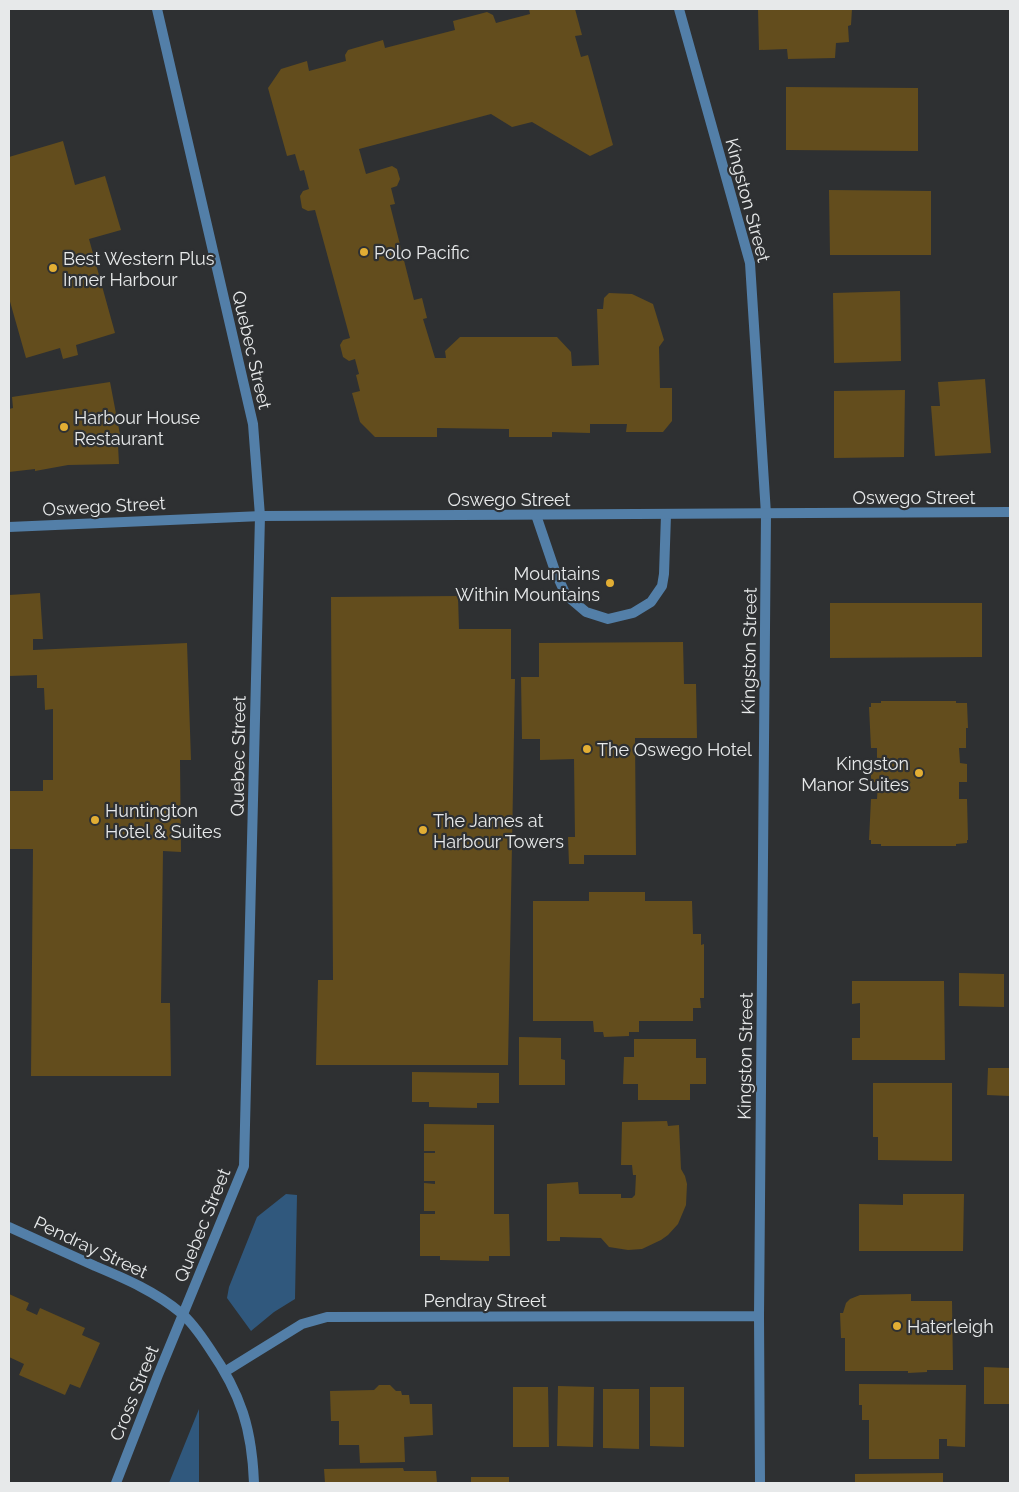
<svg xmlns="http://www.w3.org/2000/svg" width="1019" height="1492" viewBox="0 0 1019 1492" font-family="Raleway,sans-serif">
	<rect width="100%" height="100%" fill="#2e3032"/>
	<!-- green -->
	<path fill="#30587d" d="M 286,1194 L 297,1195 L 295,1299 L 274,1312 L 251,1331 L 227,1298 L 229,1287 L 257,1217 Z
		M 199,1409 L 199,1483 L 169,1483 Z"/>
	<!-- building -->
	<path fill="#634d1d" d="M 529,9 L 575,9 L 582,35 L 575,36 L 581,57 L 588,55 L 613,145 L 590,156 L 532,122 L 512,127 L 491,114 L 359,149 L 366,174 L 392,166 L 397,169 L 400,179 L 397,186 L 391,188 L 395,204 L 390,205 L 414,300 L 422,298 L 427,318 L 423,319 L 435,358 L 446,358 L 445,351 L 460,337 L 557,337 L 571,352 L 572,366 L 599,365 L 597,309 L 603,309 L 604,298 L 609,293 L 632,294 L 653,304 L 664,340 L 659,347 L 660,388 L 672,388 L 672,421 L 663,432 L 626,432 L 627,424 L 590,424 L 590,433 L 552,432 L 552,437 L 509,437 L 509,429 L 437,428 L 437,437 L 375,437 L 360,422 L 352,393 L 360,391 L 356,375 L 359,374 L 355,359 L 349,361 L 343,357 L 340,345 L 343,340 L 350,338 L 315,210 L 308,211 L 302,208 L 300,196 L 303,191 L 309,189 L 304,170 L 300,171 L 295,154 L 287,156 L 268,88 L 281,69 L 307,61 L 309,71 L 346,61 L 345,55 L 348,50 L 383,40 L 385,48 L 455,30 L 453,21 L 487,12 L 493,15 L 496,23 L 530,14 Z
		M 758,9 L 852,9 L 851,25 L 848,26 L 849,42 L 836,43 L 835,58 L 788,59 L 787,49 L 759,50 Z
		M 786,87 L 918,88 L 918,151 L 786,150 Z
		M 63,141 L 75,185 L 105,176 L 121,230 L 89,239 L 115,333 L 76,345 L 78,355 L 63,359 L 60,348 L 26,358 L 9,298 L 9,157 Z
		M 829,190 L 931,191 L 931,255 L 830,255 Z
		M 900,291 L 901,361 L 834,363 L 833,293 Z
		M 985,379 L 991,453 L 935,456 L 931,406 L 940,406 L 938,382 Z
		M 110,382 L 122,445 L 118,445 L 119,464 L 68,465 L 35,471 L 35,469 L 9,472 L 9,409 L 13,408 L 12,397 Z
		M 905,390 L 904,457 L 834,458 L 834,391 Z
		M 40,593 L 43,639 L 33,639 L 33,650 L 187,643 L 191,760 L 180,760 L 181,852 L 163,851 L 161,1003 L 170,1003 L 171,1076 L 31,1076 L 33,849 L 9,849 L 9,791 L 43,791 L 43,780 L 53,780 L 53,709 L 45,710 L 44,688 L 37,688 L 37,675 L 9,676 L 9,595 Z
		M 458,596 L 459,629 L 511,629 L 511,679 L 515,679 L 508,1065 L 316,1065 L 318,980 L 333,980 L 331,597 Z
		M 830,603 L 982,603 L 982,657 L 830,658 Z
		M 683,642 L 684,684 L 696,684 L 697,738 L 635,738 L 636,855 L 584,855 L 584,864 L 569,864 L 568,837 L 575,837 L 574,759 L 540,760 L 540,739 L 522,739 L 521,677 L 539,677 L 539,643 Z
		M 881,701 L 956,701 L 956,703 L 967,703 L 968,728 L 966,728 L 966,748 L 959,748 L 960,763 L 967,764 L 967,782 L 959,782 L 959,799 L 967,799 L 968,840 L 967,840 L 967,843 L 956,844 L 956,846 L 881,846 L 881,844 L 871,844 L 871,840 L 869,840 L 871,799 L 877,799 L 878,782 L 871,782 L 871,764 L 877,764 L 877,748 L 871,748 L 869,707 L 871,707 L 871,703 L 881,703 Z
		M 589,892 L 645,892 L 645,901 L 692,901 L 693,934 L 701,934 L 701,945 L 704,944 L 704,998 L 700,998 L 701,1008 L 693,1008 L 693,1021 L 639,1021 L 639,1032 L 629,1032 L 629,1036 L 604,1037 L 603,1032 L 594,1032 L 593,1021 L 533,1021 L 533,901 L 589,901 Z
		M 959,973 L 1004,974 L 1004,1007 L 959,1006 Z
		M 852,981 L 944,981 L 945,1060 L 852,1060 L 852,1038 L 860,1038 L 860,1003 L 852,1004 Z
		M 519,1037 L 561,1038 L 561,1059 L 565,1060 L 565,1085 L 519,1085 Z
		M 634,1039 L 696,1039 L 696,1058 L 706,1058 L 706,1084 L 690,1084 L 690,1100 L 638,1100 L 638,1084 L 623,1084 L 624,1057 L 634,1057 Z
		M 988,1068 L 1010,1068 L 1010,1096 L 987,1095 Z
		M 412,1072 L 499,1073 L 499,1103 L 477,1103 L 477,1108 L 429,1107 L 429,1102 L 412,1102 Z
		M 873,1083 L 952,1083 L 952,1161 L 878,1160 L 878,1137 L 873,1137 Z
		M 667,1121 L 668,1126 L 679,1125 L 681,1169 L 685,1176 L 687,1184 L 686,1205 L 678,1224 L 668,1235 L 661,1240 L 642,1249 L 628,1250 L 609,1247 L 601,1238 L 560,1237 L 560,1241 L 547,1241 L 547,1184 L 578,1182 L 579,1194 L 621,1194 L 621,1198 L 632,1198 L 635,1195 L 636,1175 L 633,1175 L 632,1165 L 621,1165 L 622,1122 Z
		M 424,1124 L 494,1125 L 494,1214 L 509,1214 L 510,1256 L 489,1256 L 489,1261 L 440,1260 L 440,1256 L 420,1256 L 420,1214 L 435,1214 L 435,1211 L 424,1211 L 424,1183 L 435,1184 L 435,1181 L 424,1181 L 424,1153 L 435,1153 L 435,1151 L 424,1151 Z
		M 903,1194 L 964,1194 L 963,1251 L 859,1251 L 859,1204 L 903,1205 Z
		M 9,1294 L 29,1303 L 26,1310 L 37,1315 L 40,1308 L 85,1328 L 82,1335 L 100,1343 L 80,1388 L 70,1384 L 65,1395 L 19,1375 L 24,1364 L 9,1357 Z
		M 911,1294 L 911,1301 L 952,1301 L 953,1370 L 927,1370 L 927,1372 L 908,1373 L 908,1371 L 845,1371 L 845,1338 L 841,1338 L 840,1313 L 843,1313 L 846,1303 L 850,1299 L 860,1295 Z
		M 984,1367 L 1010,1368 L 1010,1404 L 984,1404 Z
		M 859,1384 L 966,1385 L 965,1447 L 947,1446 L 947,1439 L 939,1439 L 939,1459 L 869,1459 L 869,1420 L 862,1420 L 862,1405 L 859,1405 Z
		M 379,1385 L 390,1385 L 396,1391 L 401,1391 L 402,1395 L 409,1395 L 410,1404 L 432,1404 L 433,1435 L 404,1437 L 405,1462 L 360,1463 L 359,1445 L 339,1445 L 339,1421 L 331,1421 L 330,1391 L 374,1390 Z
		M 558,1386 L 594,1387 L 593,1447 L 557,1446 Z
		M 513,1387 L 548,1387 L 549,1447 L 513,1447 Z
		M 650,1387 L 684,1387 L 684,1447 L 650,1446 Z
		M 603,1389 L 639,1389 L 639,1449 L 603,1448 Z
		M 403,1468 L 404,1471 L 436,1471 L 437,1483 L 325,1483 L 324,1469 Z
		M 943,1473 L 943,1483 L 855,1483 L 855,1474 Z
		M 471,1477 L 509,1477 L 509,1483 L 471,1483 Z"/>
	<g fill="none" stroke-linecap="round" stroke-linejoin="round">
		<!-- service -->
		<path stroke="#537fa8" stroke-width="10" d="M 536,515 L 555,571 L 566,595 L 586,612 L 608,619 L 633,613 L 651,602 L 662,586 L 664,574 L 666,515"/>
		<!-- minor -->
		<path stroke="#537fa8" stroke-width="10" d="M 679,9 L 750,263 L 766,514 L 759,1316 L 760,1483
			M 226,1371 L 302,1324 L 327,1317 L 759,1316
			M 116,1483 L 158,1375 L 244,1166 L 260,516 L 253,424 L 157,9"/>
		<!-- tertiary -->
		<path stroke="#537fa8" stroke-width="10" d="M 9,527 L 260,516 L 1010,512
			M 9,1227 C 38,1240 66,1253 95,1266 C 126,1279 156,1292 181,1313 C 193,1323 202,1337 210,1349 C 241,1394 252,1429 254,1483"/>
	</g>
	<!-- markers -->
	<g fill="#e2ae34" stroke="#2e3032" stroke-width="2">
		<circle cx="364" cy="252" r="5"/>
		<circle cx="53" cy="268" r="5"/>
		<circle cx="64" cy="427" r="5"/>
		<circle cx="610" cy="583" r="5"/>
		<circle cx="587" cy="749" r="5"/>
		<circle cx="919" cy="773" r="5"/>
		<circle cx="95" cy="820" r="5"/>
		<circle cx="423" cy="830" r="5"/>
		<circle cx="897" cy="1326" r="5"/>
	</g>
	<g text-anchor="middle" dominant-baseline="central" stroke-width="4.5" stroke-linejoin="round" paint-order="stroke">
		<!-- street labels -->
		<g font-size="18" fill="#e7e9ea" stroke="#2e3032">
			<text transform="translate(748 200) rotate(75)">Kingston Street</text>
			<text transform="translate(252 350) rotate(77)">Quebec Street</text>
			<text x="914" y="497">Oswego Street</text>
			<text x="509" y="499">Oswego Street</text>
			<text transform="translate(104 506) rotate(-3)">Oswego Street</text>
			<text transform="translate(749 651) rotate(-89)">Kingston Street</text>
			<text transform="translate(238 756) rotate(-89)">Quebec Street</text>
			<text transform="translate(745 1056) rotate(-89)">Kingston Street</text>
			<text transform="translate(202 1225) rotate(-68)">Quebec Street</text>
			<text transform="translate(91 1247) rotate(25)">Pendray Street</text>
			<text x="485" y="1300">Pendray Street</text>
			<text transform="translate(134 1393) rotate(-68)">Cross Street</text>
		</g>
		<!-- poi labels -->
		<g font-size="18" fill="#e7e9ea" stroke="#2e3032" text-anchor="start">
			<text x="374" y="252">Polo Pacific</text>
			<text x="63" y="258">Best Western Plus<tspan x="63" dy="21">Inner Harbour</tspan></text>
			<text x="74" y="417">Harbour House<tspan x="74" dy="21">Restaurant</tspan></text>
			<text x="600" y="573" text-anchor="end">Mountains<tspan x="600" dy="21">Within Mountains</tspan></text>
			<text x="597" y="749">The Oswego Hotel</text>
			<text x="909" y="763" text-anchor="end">Kingston<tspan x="909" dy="21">Manor Suites</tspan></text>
			<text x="105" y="810">Huntington<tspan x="105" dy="21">Hotel &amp; Suites</tspan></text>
			<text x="433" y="820">The James at<tspan x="433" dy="21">Harbour Towers</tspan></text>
			<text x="907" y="1326">Haterleigh</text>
		</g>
	</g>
	<!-- border -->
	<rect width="1019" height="1492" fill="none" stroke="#e7e9ea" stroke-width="20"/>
</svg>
